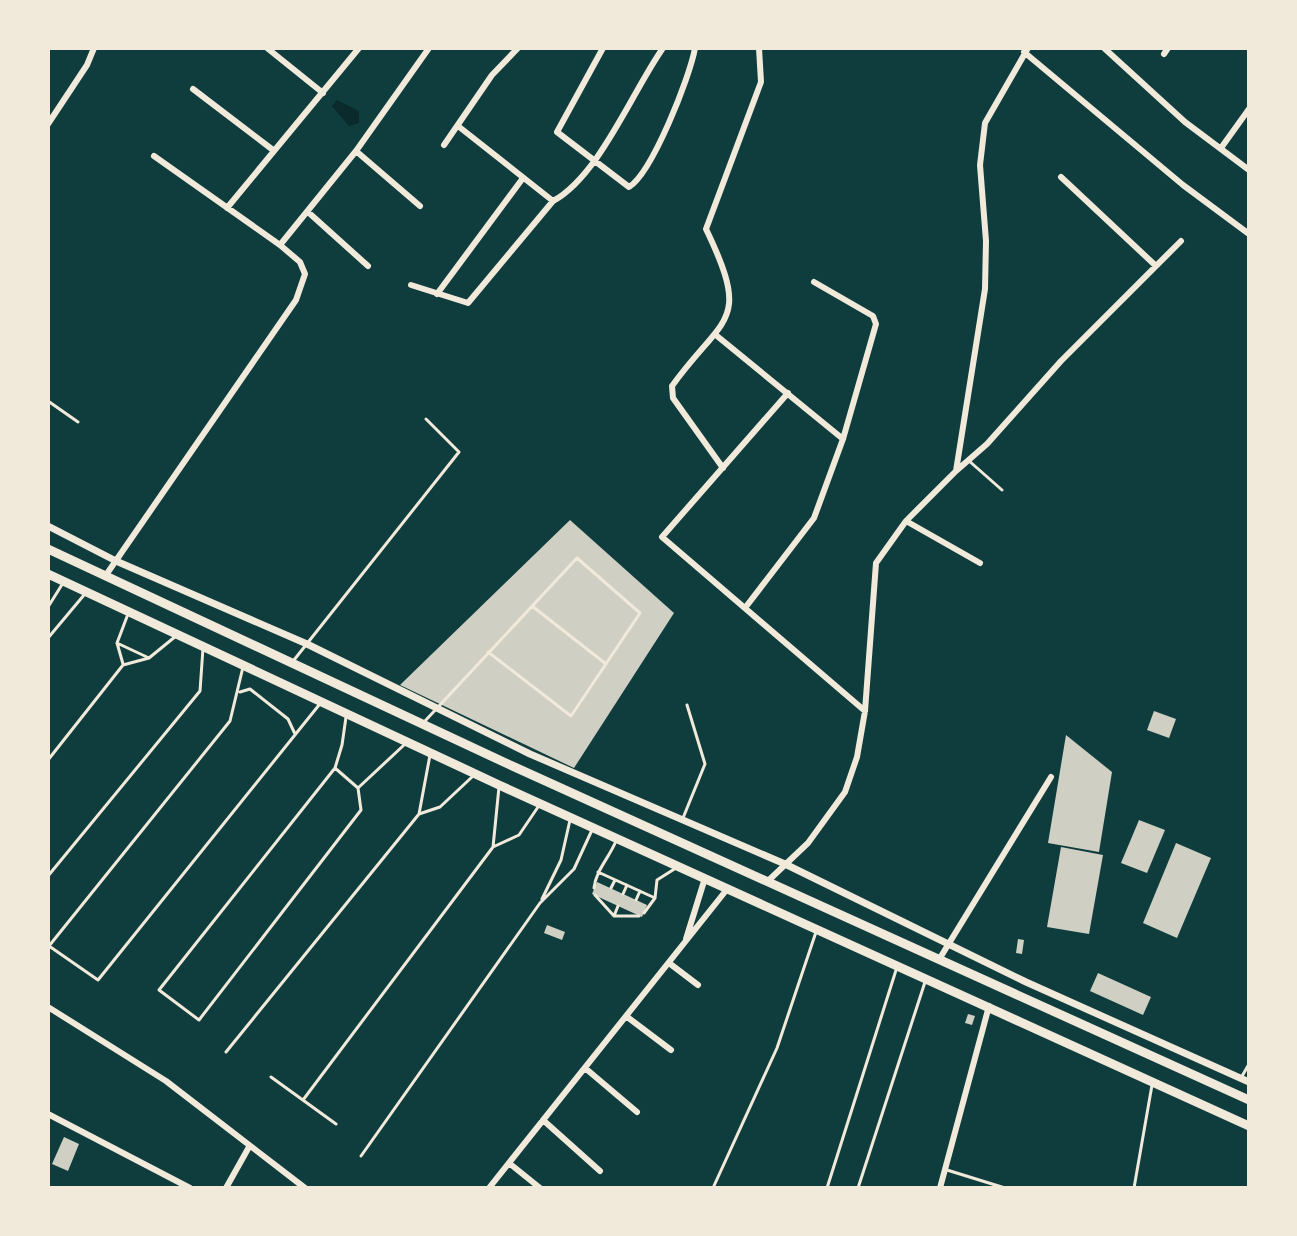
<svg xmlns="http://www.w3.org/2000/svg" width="1297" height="1236" viewBox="0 0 1297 1236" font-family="Merriweather,serif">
	<rect width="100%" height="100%" fill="#0f3d3e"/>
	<!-- water -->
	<path fill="#0a2a2b" d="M 337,100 L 359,111 L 359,123 L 349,126 L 332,106 Z"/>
	<!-- building -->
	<path fill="#cfcfc3" d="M 570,520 L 674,613 L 574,768 L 400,685 Z
		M 1154,711 L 1176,719 L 1169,738 L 1147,730 Z
		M 1066,735 L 1112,772 L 1099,852 L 1048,843 Z
		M 1139,820 L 1165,830 L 1147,873 L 1121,863 Z
		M 1176,843 L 1211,858 L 1177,938 L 1143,923 Z
		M 1061,847 L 1103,855 L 1089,934 L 1047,927 Z
		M 597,882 L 647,905 L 642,917 L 592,894 Z
		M 547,925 L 565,932 L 562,940 L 544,933 Z
		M 1018,939 L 1024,940 L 1022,954 L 1016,953 Z
		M 1098,973 L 1151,997 L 1143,1015 L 1090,991 Z
		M 968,1014 L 975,1016 L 972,1025 L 965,1023 Z
		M 64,1137 L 79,1144 L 68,1171 L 52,1164 Z"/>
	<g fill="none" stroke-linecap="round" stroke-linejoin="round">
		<!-- service -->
		<path stroke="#f1e9da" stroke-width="3" d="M 48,401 L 78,422
			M 968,460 L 1002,490
			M 532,606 L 606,664
			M 48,607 L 63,583
			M 48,638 L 84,595
			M 117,643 L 149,658
			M 294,660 L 459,452 L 426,419
			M 123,664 L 117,643 L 128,614
			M 243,667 L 230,721 L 49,946 L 98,980 L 319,705
			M 240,692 L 250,689 L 288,719 L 295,734
			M 346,717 L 342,745 L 335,768 L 159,990 L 199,1020 L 361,810 L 358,788 L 404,745
			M 425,721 L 577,558 L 640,613 L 571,716 L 488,652
			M 48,760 L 123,665 L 149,658 L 176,636
			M 335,768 L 358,788
			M 419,814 L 430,755
			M 683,818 L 705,764 L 687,705
			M 493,847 L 499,787
			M 598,872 L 655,898
			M 48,876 L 200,691 L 203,648
			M 594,888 C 596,870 609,858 616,841
			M 611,888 L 615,880
			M 623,894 L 627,885
			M 595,895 L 614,916 L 639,916
			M 542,899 L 561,860 L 570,820
			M 636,900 L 640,891
			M 644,913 L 655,898 L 657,880 L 676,868
			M 614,916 L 618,906
			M 226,1052 L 419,814 L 440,807 L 472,777
			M 271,1077 L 336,1124
			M 1241,1078 L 1249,1064
			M 303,1100 L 493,847 L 519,835 L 538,807
			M 361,1156 L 540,903 L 574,869 L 592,830
			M 947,1170 L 1005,1188
			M 713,1188 L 777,1048 L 816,932
			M 827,1188 L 897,967
			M 858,1188 L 925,982
			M 1134,1188 L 1152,1085"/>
		<!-- minor -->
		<path stroke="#f1e9da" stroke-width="6" d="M 267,48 L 323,93
			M 603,48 L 557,132 L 629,187 C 652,173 690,77 695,48
			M 1104,48 L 1185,122 L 1249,170
			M 1024,52 L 1183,185 L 1249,234
			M 1164,54 L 1168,48
			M 193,89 L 273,150
			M 48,124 L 87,65 L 94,48
			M 458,126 L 553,201
			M 444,145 L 492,75 L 518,48
			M 1221,148 L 1249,109
			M 356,151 L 420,206
			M 1061,177 L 1156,266
			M 227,208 L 359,48
			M 308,212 L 368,266
			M 280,245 L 356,151 L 429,48
			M 411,285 L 468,303 L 553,201 C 599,176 632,92 663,48
			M 437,294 L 523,178
			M 717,336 L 843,439
			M 788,393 L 662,537 L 865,711
			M 723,468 L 673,398 L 672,386 C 724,314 752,325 706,229 L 761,82 L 759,48
			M 956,471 L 987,444 L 1061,361 L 1181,241
			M 906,521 L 980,563
			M 106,575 L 296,300 L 305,274 L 300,262 L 280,245 L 154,156
			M 745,608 L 814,518 L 843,439 L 876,324 L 873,316 L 814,282
			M 769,880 L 808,843 L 845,792 L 857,757 L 865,711 L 876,563 L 906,521 L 956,471 L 985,289 L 986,241 L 980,165 L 985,123 L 1028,48
			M 686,939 L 705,878
			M 940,958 L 1051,777
			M 669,963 L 698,985
			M 48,1007 L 166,1081 L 305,1188
			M 626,1016 L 671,1050
			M 585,1068 L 637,1112
			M 48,1114 L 190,1188
			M 543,1120 L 600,1171
			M 509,1163 L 540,1188
			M 226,1188 L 249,1147
			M 489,1188 L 728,888
			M 940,1188 L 989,1006"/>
		<!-- tertiary -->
		<path stroke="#f1e9da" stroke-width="7" d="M 48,526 L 116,561 L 307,644 L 530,754 L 785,864 L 1026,982 L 1249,1082"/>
		<!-- primary -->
		<path stroke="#f1e9da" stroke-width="9" d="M 48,549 L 508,764 L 1249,1100
			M 48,574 L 499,785 L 1249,1126"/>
	</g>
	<!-- border -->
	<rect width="1297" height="1236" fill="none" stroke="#f1e9da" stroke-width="100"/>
</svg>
